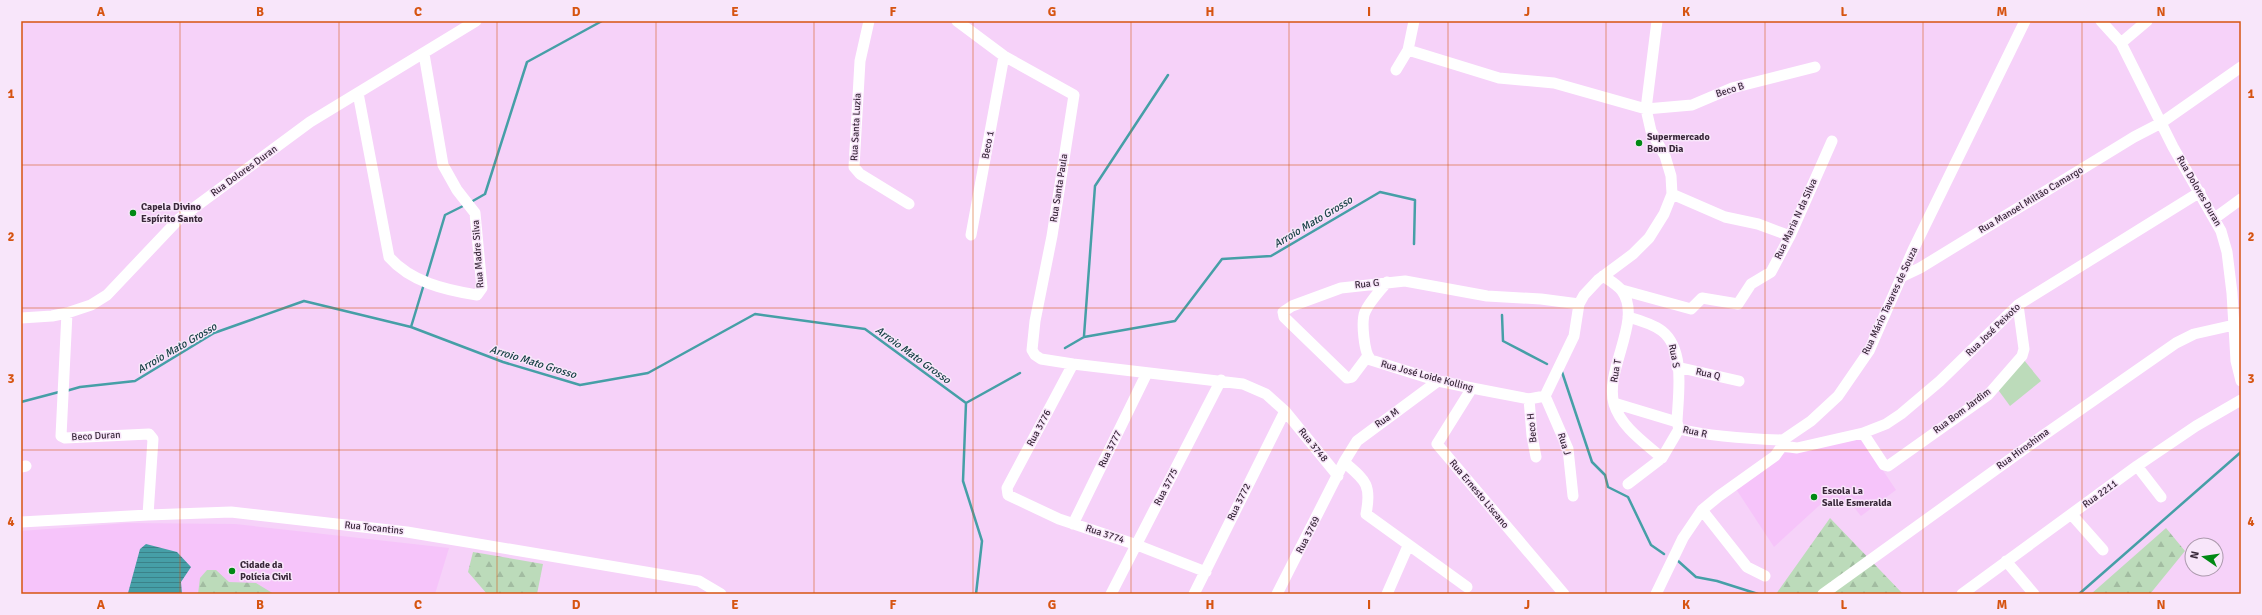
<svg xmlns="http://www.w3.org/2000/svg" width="2262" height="615" viewBox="0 0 2262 615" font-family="Signika,sans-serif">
	<defs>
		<pattern id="forest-firs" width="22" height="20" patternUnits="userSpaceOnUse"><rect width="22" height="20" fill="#bcdbba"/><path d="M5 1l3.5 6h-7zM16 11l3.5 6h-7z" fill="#a2bca1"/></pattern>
		<pattern id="water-rules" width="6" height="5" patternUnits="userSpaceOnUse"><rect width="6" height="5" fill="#469fa7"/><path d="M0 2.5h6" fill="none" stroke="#3b8289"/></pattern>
	</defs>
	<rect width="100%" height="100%" fill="#f6d2f9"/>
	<!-- built -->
	<path fill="#f6c4fa" d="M 1862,439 L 1896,490 L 1861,516 L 1852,505 L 1822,503 L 1774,547 L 1736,489 L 1785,453 Z
		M 127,523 L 235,524 L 449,548 L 435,594 L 21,594 L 21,531 Z"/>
	<!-- green -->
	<path fill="#bcdbba" d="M 2024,360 L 2041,381 L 2010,406 L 1996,387 Z"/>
	<!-- forest -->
	<path fill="url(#forest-firs)" d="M 1830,518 L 1903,594 L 1776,594 Z
		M 2166,528 L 2185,551 L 2150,594 L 2091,594 Z
		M 473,552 L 543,564 L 537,594 L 487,594 L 468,572 Z
		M 207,570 L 216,570 L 229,582 L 256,583 L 274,594 L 198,594 L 200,578 Z"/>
	<!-- water -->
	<path fill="url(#water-rules)" d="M 146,544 L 177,552 L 191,567 L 181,582 L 182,594 L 128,593 L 140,549 Z"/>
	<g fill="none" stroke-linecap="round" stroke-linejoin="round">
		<!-- stream -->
		<path stroke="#469fa7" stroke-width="2.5" d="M 471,202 L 485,194 L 527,62 L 602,21
			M 426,279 L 445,215 L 465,205
			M 1502,315 L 1503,341 L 1547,364
			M 411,327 L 424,284
			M 1084,336 L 1095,186 L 1168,75
			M 1065,348 L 1084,337 L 1175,321 L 1222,259 L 1271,256 L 1380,192 L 1415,200 L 1414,244
			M 1562,372 L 1592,462 L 1605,475 L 1608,487 L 1628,497 L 1651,545 L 1664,554
			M 66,391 L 80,387 L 135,381 L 214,333 L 304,301 L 411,327 L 503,362 L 580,385 L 648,373 L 755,314 L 865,329 L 966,403 L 1020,373
			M 21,402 L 59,392
			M 966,403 L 963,481 L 982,541 L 976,594
			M 1677,560 L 1696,577 L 1717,581 L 1758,594
			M 2079,594 L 2241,452"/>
		<!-- minor -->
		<path stroke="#fff" stroke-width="11" d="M 869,21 L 860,61 L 854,167 L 860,174 L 909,204
			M 957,21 L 1004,56 L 1074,95 L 1052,236 L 1035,321 L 1032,350 L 1035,355 L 1041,359 L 1073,364 L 1243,384 L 1266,394 L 1285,411 L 1338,476
			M 2101,21 L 2121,43 L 2173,147 L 2221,231 L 2227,252 L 2232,293 L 2236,361 L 2241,381
			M 2121,43 L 2147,21
			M 1408,50 L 1499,78 L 1554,83 L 1646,109 L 1692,105 L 1732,88 L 1815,67
			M 1396,70 L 1408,50 L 1414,21
			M 358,93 L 389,257 C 411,282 445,290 477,295 L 482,288 L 475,213 L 457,190 L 443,165 L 424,54
			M 1672,194 L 1725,217 L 1758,224 L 1790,236
			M 2215,218 L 2241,199
			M 971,235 L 1004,56
			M 1603,276 C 1609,280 1618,285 1622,291 C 1643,320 1604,370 1614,404 C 1621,427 1645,443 1662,458
			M 1901,277 L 1920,268 L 2134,137 L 2161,123 L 2241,67
			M 1387,282 C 1380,291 1369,302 1365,312 C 1361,321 1364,354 1371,360 L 1438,381 L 1472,388 L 1529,399 L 1545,396
			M 1622,290 L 1691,309 L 1702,298 L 1738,304 L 1751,284 L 1771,272 L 1790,236 L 1832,141
			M 67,313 L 61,436 L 65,438 L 149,434 L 153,439 L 148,515
			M 1628,317 C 1639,320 1653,324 1662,331 C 1686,350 1678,395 1677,422
			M 21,318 L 52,316 L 67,313 L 91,305 L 107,295 L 179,219 L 310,122 L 476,21
			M 1367,357 L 1352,377 L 1347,378 L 1284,317 L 1283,312 L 1292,306 L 1341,288 L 1405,281 L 1487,296 L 1541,299 L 1579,304
			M 1073,364 L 1007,488 L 1008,495 L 1059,519 L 1137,545 L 1206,572
			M 1677,367 L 1739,381
			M 1472,388 L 1437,444 L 1564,594
			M 1545,396 L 1574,336 L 1579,304 L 1584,295 L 1598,280 L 1633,254 L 1649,238 L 1664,214 L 1672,194 L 1671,176 L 1665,156 L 1651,131 L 1646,109 L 1657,21
			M 1545,396 L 1568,449 L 1573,496
			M 1529,399 L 1532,436 L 1536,457
			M 1614,403 L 1677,422 L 1679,429 C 1713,437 1748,439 1783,440
			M 1863,433 L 1884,465 L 1888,466 L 1988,395 L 2022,356 L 2024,349 L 2018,305
			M 1782,446 L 1797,448 L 1863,433 L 1886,424 L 1901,414 L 1940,381 L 2018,305 L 2200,192
			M 1344,462 L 1357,441 L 1438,381
			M 2137,466 L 2161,497
			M 21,467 L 26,466
			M 1628,484 L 1662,458 L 1679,429
			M 1702,510 L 1747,567 L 1765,576
			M 2072,515 L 2103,550
			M 21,522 L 148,515 L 231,512 L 407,532 L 699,581 L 721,594
			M 1073,524 L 1147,373
			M 2006,561 L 2034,594
			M 1111,594 L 1221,380
			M 1194,594 L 1285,411
			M 1277,594 L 1344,462 C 1365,480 1372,484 1366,514 L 1467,587
			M 1387,594 L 1408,546
			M 1656,594 L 1683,538 L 1702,510 L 1719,496 L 1775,456 L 1782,446 L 1783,440 L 1811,421 L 1838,396 L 1869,351 L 1913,250 L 2025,21
			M 1823,594 L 2041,437 L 2176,343 L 2194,334 L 2234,325
			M 1962,594 L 2137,466 L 2196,426 L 2241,400"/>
	</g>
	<!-- grid -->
	<path fill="none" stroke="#d65411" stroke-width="1" stroke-opacity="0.55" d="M 180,21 L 180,594M 339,21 L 339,594M 497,21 L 497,594M 656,21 L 656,594M 814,21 L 814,594M 973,21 L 973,594M 1131,21 L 1131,594M 1289,21 L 1289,594M 1448,21 L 1448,594M 1606,21 L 1606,594M 1765,21 L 1765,594M 1923,21 L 1923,594M 2082,21 L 2082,594M 21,165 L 2241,165M 21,308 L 2241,308M 21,450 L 2241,450"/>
	<!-- markers -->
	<g fill="#008914" stroke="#f8e6fa" stroke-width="1.5">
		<circle cx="1639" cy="143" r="4"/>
		<circle cx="133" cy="213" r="4"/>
		<circle cx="1814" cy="497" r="4"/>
		<circle cx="232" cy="571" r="4"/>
	</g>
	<g text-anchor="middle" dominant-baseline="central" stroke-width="3" stroke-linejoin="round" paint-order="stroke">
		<!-- street labels -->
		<g font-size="10" fill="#39283a" stroke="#f8e6fa">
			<text transform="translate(1730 90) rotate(-18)">Beco B</text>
			<text transform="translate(856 127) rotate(-87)">Rua Santa Luzia</text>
			<text transform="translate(988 145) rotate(-79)">Beco 1</text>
			<text transform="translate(244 171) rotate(-36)">Rua Dolores Duran</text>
			<text transform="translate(1059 188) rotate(-81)">Rua Santa Paula</text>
			<text transform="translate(2199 191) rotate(60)">Rua Dolores Duran</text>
			<text transform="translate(2031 200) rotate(-31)">Rua Manoel Miltão Camargo</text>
			<text transform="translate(1796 219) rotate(-65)">Rua Maria N da Silva</text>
			<text transform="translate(478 254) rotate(-94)">Rua Madre Silva</text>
			<text transform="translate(1367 284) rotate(-6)">Rua G</text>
			<text transform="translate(1890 301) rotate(-65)">Rua Mário Tavares de Souza</text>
			<text transform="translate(1993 330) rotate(-44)">Rua José Peixoto</text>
			<text transform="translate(1674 356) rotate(79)">Rua S</text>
			<text transform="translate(1616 371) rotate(-80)">Rua T</text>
			<text transform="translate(1708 374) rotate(12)">Rua Q</text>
			<text transform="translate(1427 376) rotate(15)">Rua José Loide Kolling</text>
			<text transform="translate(1962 411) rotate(-37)">Rua Bom Jardim</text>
			<text transform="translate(1387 418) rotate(-35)">Rua M</text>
			<text transform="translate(1039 428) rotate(-62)">Rua 3776</text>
			<text transform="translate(1532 428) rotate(-96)">Beco H</text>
			<text transform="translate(1695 432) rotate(13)">Rua R</text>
			<text transform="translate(96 436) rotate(-3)">Beco Duran</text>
			<text transform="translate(1564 444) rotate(73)">Rua J</text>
			<text transform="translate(1313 445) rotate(51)">Rua 3748</text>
			<text transform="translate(1110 449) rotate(-64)">Rua 3777</text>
			<text transform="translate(2023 449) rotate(-36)">Rua Hiroshima</text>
			<text transform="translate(1166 487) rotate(-63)">Rua 3775</text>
			<text transform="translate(1479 494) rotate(50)">Rua Ernesto Liscano</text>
			<text transform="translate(2100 494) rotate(-36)">Rua 2211</text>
			<text transform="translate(1239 502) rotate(-64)">Rua 3772</text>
			<text transform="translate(374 528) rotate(6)">Rua Tocantins</text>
			<text transform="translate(1105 534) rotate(18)">Rua 3774</text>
			<text transform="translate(1308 535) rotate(-63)">Rua 3769</text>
		</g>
		<!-- poi labels -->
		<g font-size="10" font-weight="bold" fill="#39283a" stroke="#f8e6fa" text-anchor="start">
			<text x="1647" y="137">Supermercado<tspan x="1647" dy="12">Bom Dia</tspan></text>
			<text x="141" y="207">Capela Divino<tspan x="141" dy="12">Espírito Santo</tspan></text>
			<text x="1822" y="491">Escola La<tspan x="1822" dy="12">Salle Esmeralda</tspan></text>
			<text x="240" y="565">Cidade da<tspan x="240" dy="12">Polícia Civil</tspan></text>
		</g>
		<!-- water labels -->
		<g font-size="11" font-style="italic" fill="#164044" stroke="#f8e6fa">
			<text transform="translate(1313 222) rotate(-31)">Arroio Mato Grosso</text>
			<text transform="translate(177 348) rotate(-30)">Arroio Mato Grosso</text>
			<text transform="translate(913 355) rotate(36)">Arroio Mato Grosso</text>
			<text transform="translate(533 362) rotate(17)">Arroio Mato Grosso</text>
		</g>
	</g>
	<!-- border -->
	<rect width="2262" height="615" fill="none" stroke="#f8e6fa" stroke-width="44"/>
	<!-- north arrow -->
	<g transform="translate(2204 557) rotate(283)"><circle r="19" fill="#f8e6fa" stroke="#ac9aad"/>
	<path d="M0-3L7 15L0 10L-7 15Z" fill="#008914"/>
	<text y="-6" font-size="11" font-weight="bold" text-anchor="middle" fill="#39283a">N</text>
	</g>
	<rect x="22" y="22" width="2218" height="571" fill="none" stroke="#d65411" stroke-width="1.5"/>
	<g font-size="13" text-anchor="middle" font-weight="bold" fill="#d65411">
		<text x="101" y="16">A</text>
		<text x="260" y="16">B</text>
		<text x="418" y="16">C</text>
		<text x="576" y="16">D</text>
		<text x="735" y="16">E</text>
		<text x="893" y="16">F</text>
		<text x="1052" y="16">G</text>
		<text x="1210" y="16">H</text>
		<text x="1369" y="16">I</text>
		<text x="1527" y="16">J</text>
		<text x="1686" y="16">K</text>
		<text x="1844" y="16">L</text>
		<text x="2002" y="16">M</text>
		<text x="2161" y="16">N</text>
		<text x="11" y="98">1</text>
		<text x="2251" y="98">1</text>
		<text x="11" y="241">2</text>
		<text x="2251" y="241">2</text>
		<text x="11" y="383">3</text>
		<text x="2251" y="383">3</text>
		<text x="11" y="526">4</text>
		<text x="2251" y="526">4</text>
		<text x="101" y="609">A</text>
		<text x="260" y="609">B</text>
		<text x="418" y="609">C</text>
		<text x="576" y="609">D</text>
		<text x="735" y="609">E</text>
		<text x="893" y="609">F</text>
		<text x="1052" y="609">G</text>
		<text x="1210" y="609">H</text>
		<text x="1369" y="609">I</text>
		<text x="1527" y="609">J</text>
		<text x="1686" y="609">K</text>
		<text x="1844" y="609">L</text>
		<text x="2002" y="609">M</text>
		<text x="2161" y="609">N</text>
	</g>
</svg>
